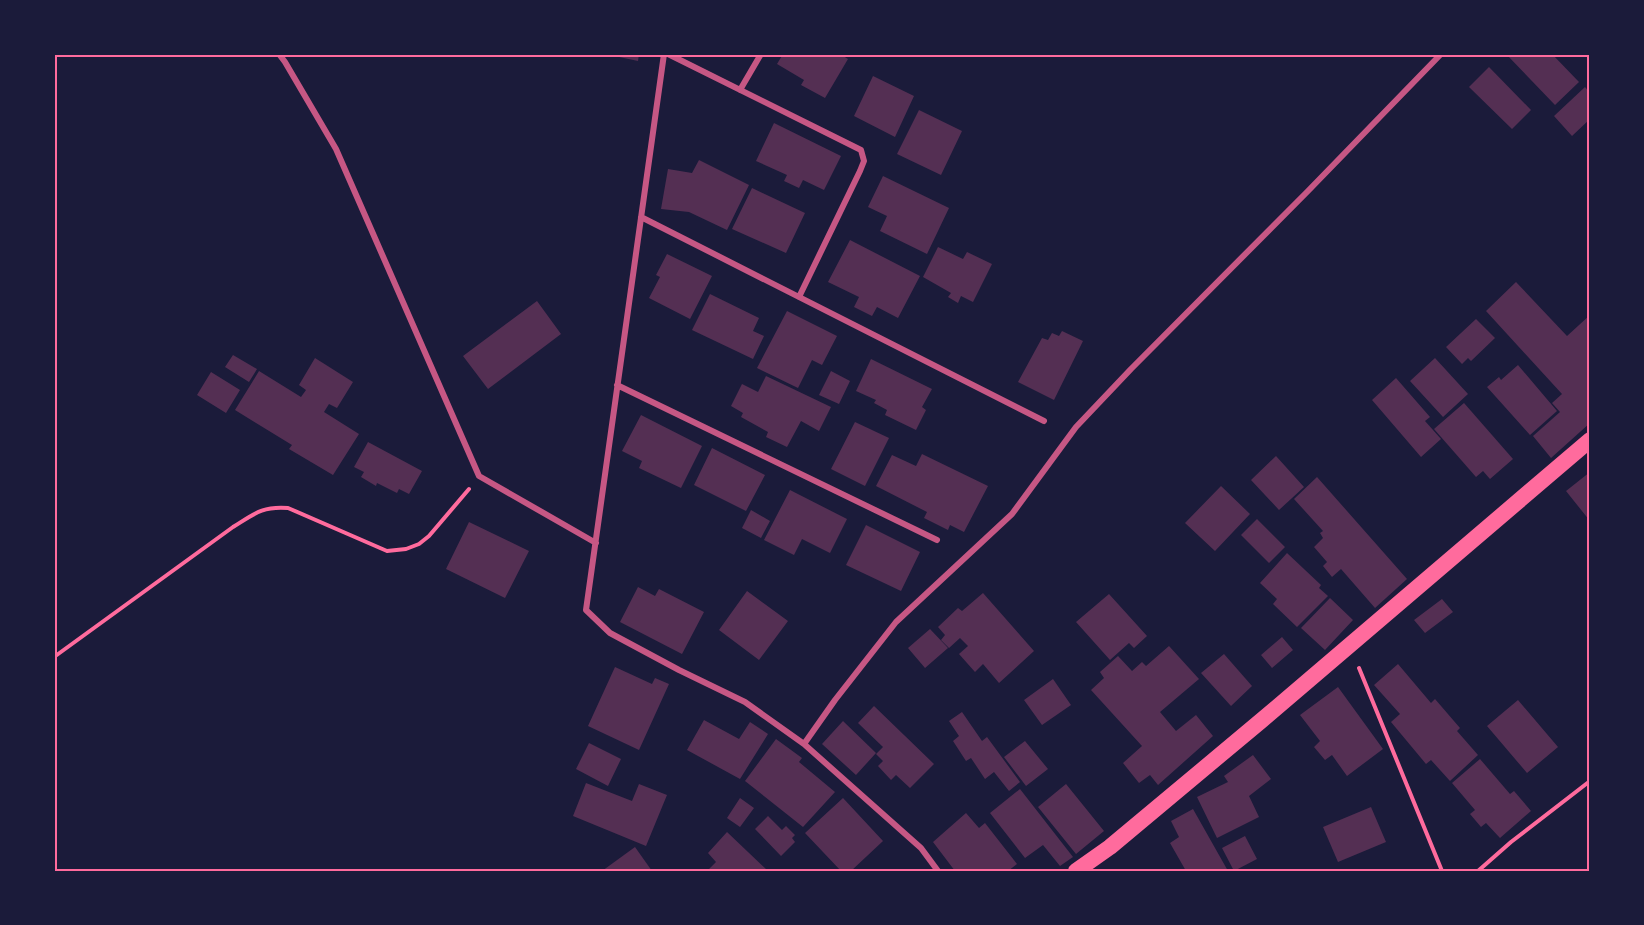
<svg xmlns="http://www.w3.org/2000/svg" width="1644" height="925" viewBox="0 0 1644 925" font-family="'Libre Baskerville',serif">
	<rect width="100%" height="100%" fill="#1b1b3a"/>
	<!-- building -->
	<path fill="#542f53" d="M 605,54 L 639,54 L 638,61 Z
		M 783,54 L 840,54 L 848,59 L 825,98 L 801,85 L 804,80 L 777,64 Z
		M 1506,54 L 1552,54 L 1579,82 L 1555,105 Z
		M 1489,67 L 1531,110 L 1512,129 L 1469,87 Z
		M 873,76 L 914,96 L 895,137 L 854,116 Z
		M 1585,87 L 1590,93 L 1590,119 L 1572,136 L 1554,116 Z
		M 919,110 L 962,131 L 941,175 L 897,154 Z
		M 774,123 L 841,156 L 824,190 L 803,180 L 799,188 L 784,181 L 787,175 L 756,161 Z
		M 699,160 L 749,185 L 727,230 L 689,212 L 661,209 L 668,169 L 692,173 Z
		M 883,176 L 949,208 L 927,254 L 880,231 L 887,216 L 868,207 Z
		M 752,188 L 805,213 L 786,253 L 732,229 Z
		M 850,240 L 920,276 L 898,318 L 877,307 L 872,316 L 854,307 L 859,297 L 828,282 Z
		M 938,247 L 963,259 L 967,252 L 992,264 L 973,302 L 961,296 L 958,303 L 948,297 L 951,293 L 923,277 Z
		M 667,254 L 712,276 L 690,319 L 649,298 L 660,277 L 656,275 Z
		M 1516,282 L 1567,336 L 1590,315 L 1590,423 L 1551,458 L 1533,436 L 1560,412 L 1552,403 L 1562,394 L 1486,311 Z
		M 710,294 L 759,318 L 753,331 L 764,336 L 753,359 L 692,330 Z
		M 537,301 L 561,334 L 488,389 L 463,356 Z
		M 787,311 L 837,336 L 822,365 L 812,360 L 798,388 L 757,368 Z
		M 1476,319 L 1495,338 L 1471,361 L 1468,358 L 1462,364 L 1446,347 Z
		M 1062,331 L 1083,341 L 1054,400 L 1018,382 L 1042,338 L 1048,340 L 1052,333 L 1059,336 Z
		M 233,355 L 257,369 L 249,382 L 225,367 Z
		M 315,358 L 353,382 L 337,408 L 329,404 L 324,412 L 359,434 L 333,475 L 289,449 L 292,445 L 235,410 L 259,371 L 301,397 L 306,390 L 299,385 Z
		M 1435,358 L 1468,394 L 1443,417 L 1410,381 Z
		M 871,359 L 932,389 L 922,407 L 926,410 L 916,430 L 885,415 L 887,410 L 874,403 L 876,400 L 856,391 Z
		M 1518,365 L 1557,411 L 1530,435 L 1487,387 L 1499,377 L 1501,380 Z
		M 831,371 L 850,381 L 839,404 L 819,395 Z
		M 211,372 L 240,390 L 226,413 L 197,395 Z
		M 766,376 L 831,407 L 819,431 L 801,421 L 787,447 L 766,437 L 768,432 L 741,417 L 743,413 L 731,406 L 742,384 L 758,392 Z
		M 1396,378 L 1430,417 L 1425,421 L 1441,439 L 1421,457 L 1372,400 Z
		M 1464,403 L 1513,459 L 1490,479 L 1483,471 L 1476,477 L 1434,429 Z
		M 641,415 L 702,446 L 681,488 L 639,468 L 642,461 L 622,451 Z
		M 855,422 L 889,438 L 865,486 L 831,469 Z
		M 368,442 L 422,471 L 409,494 L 399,489 L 397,493 L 377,483 L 376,486 L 361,477 L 364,472 L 354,467 Z
		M 712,448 L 765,475 L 746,511 L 694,485 Z
		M 922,454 L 988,486 L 964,532 L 950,525 L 948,530 L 924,518 L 927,512 L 876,486 L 892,455 L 916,466 Z
		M 1276,456 L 1304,487 L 1279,510 L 1251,480 Z
		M 1590,472 L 1590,521 L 1566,491 Z
		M 1317,477 L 1407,579 L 1375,608 L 1341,569 L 1332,577 L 1323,566 L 1327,562 L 1314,547 L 1323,538 L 1320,533 L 1323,531 L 1294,499 Z
		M 1221,486 L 1250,514 L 1215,551 L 1185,523 Z
		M 790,490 L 847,519 L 830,553 L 802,539 L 794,555 L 764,540 Z
		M 751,510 L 770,521 L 761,538 L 742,528 Z
		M 1257,519 L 1285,547 L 1269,563 L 1241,535 Z
		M 469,522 L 529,551 L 505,598 L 446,569 Z
		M 866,525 L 920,552 L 901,591 L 846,565 Z
		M 1287,553 L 1321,585 L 1319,588 L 1328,596 L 1297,627 L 1273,604 L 1277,599 L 1260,583 Z
		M 638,587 L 655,596 L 659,589 L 704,612 L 682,654 L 620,622 Z
		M 747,591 L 788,621 L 759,660 L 719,630 Z
		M 983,593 L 1034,651 L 999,683 L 983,664 L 975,672 L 959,654 L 968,646 L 960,638 L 949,648 L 941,640 L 945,635 L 938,627 L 958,608 L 962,611 Z
		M 1109,594 L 1147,636 L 1134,648 L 1129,643 L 1110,660 L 1076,622 Z
		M 1330,598 L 1353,620 L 1325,650 L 1301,628 Z
		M 1442,599 L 1453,612 L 1425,633 L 1414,620 Z
		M 930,629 L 948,648 L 925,668 L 908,648 Z
		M 1282,637 L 1293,650 L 1272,668 L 1261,655 Z
		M 1169,646 L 1199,679 L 1160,712 L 1176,731 L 1196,715 L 1213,736 L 1158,785 L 1150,775 L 1139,783 L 1123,763 L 1142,746 L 1091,690 L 1104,678 L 1100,672 L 1118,656 L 1132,671 L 1142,662 L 1146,666 Z
		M 1224,654 L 1252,686 L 1231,706 L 1201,673 Z
		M 1398,664 L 1431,703 L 1435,699 L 1460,728 L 1457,731 L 1478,755 L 1450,781 L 1431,760 L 1426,764 L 1391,722 L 1400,714 L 1374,685 Z
		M 615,667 L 652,684 L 655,678 L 669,684 L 639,750 L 588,726 Z
		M 1053,679 L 1071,705 L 1042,725 L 1024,700 Z
		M 1338,687 L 1383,749 L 1347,776 L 1332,755 L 1325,760 L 1314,747 L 1320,741 L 1300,715 Z
		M 1518,700 L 1558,747 L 1527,773 L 1487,726 Z
		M 874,706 L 934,764 L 910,788 L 896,775 L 891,780 L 878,766 L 883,761 L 876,754 L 883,747 L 858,723 Z
		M 962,712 L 982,741 L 987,737 L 1020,782 L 1009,791 L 994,772 L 985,779 L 971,758 L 966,761 L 953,741 L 959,736 L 949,721 Z
		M 704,720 L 739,739 L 750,722 L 768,734 L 740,779 L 687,750 Z
		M 843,721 L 876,753 L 856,775 L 822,744 Z
		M 776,739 L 802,758 L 799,762 L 835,792 L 803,827 L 745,781 Z
		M 1025,741 L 1048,769 L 1026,786 L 1004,757 Z
		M 589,743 L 621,759 L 608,786 L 576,769 Z
		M 1253,755 L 1271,779 L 1249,796 L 1259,817 L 1217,838 L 1197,797 L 1228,782 L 1224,776 Z
		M 1480,759 L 1510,794 L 1514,791 L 1531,811 L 1500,838 L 1486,823 L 1481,827 L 1470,814 L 1475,810 L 1452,783 Z
		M 586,783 L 632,801 L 639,784 L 667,795 L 646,846 L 573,816 Z
		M 1066,784 L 1104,831 L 1076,854 L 1038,807 Z
		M 1020,789 L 1073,857 L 1060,866 L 1043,845 L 1025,858 L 990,813 Z
		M 740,798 L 754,808 L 740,827 L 727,818 Z
		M 843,798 L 883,841 L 851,871 L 841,871 L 805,833 Z
		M 1371,807 L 1386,842 L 1338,862 L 1323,827 Z
		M 1193,809 L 1228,871 L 1186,871 L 1170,843 L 1179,837 L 1171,821 Z
		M 966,813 L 979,828 L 985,823 L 1017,864 L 1008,871 L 955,871 L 933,842 Z
		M 768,816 L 782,830 L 786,826 L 795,835 L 792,838 L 795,842 L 781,856 L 755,829 Z
		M 727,832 L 767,870 L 766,871 L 712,871 L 709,869 L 716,862 L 708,853 Z
		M 1245,836 L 1257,859 L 1234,871 L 1222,848 Z
		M 635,847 L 652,871 L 602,871 Z"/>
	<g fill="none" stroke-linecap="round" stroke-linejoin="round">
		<!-- path -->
		<path stroke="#ff6b9d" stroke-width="4" d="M 54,657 L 233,527 C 254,514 262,506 288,508 L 387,551 L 406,549 L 419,544 L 429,536 L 469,489
			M 1359,668 L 1442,871
			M 1478,871 L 1511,842 L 1590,781"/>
		<!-- minor -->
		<path stroke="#c65784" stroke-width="6" d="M 279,54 L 285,62 L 336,149 L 479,476 L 596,543
			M 664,54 L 586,610 L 610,633 L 679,670 L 745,702 L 804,744 L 921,848 L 938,871
			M 668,54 L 861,150 L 864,161 L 860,171 L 799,297
			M 740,90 L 761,54
			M 641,217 L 1044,421
			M 617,385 L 937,540
			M 804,744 L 835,700 L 896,622 L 1012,514 L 1076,427 L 1131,369 L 1308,191 L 1441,54"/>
		<!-- trunk -->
		<path stroke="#ff6b9d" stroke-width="16" d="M 1076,871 L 1110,847 L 1262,720 L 1590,440"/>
	</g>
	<!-- border -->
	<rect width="1644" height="925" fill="none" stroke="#1b1b3a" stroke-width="111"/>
	<rect x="56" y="56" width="1532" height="814" fill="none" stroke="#ff6b9d" stroke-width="2"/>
</svg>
